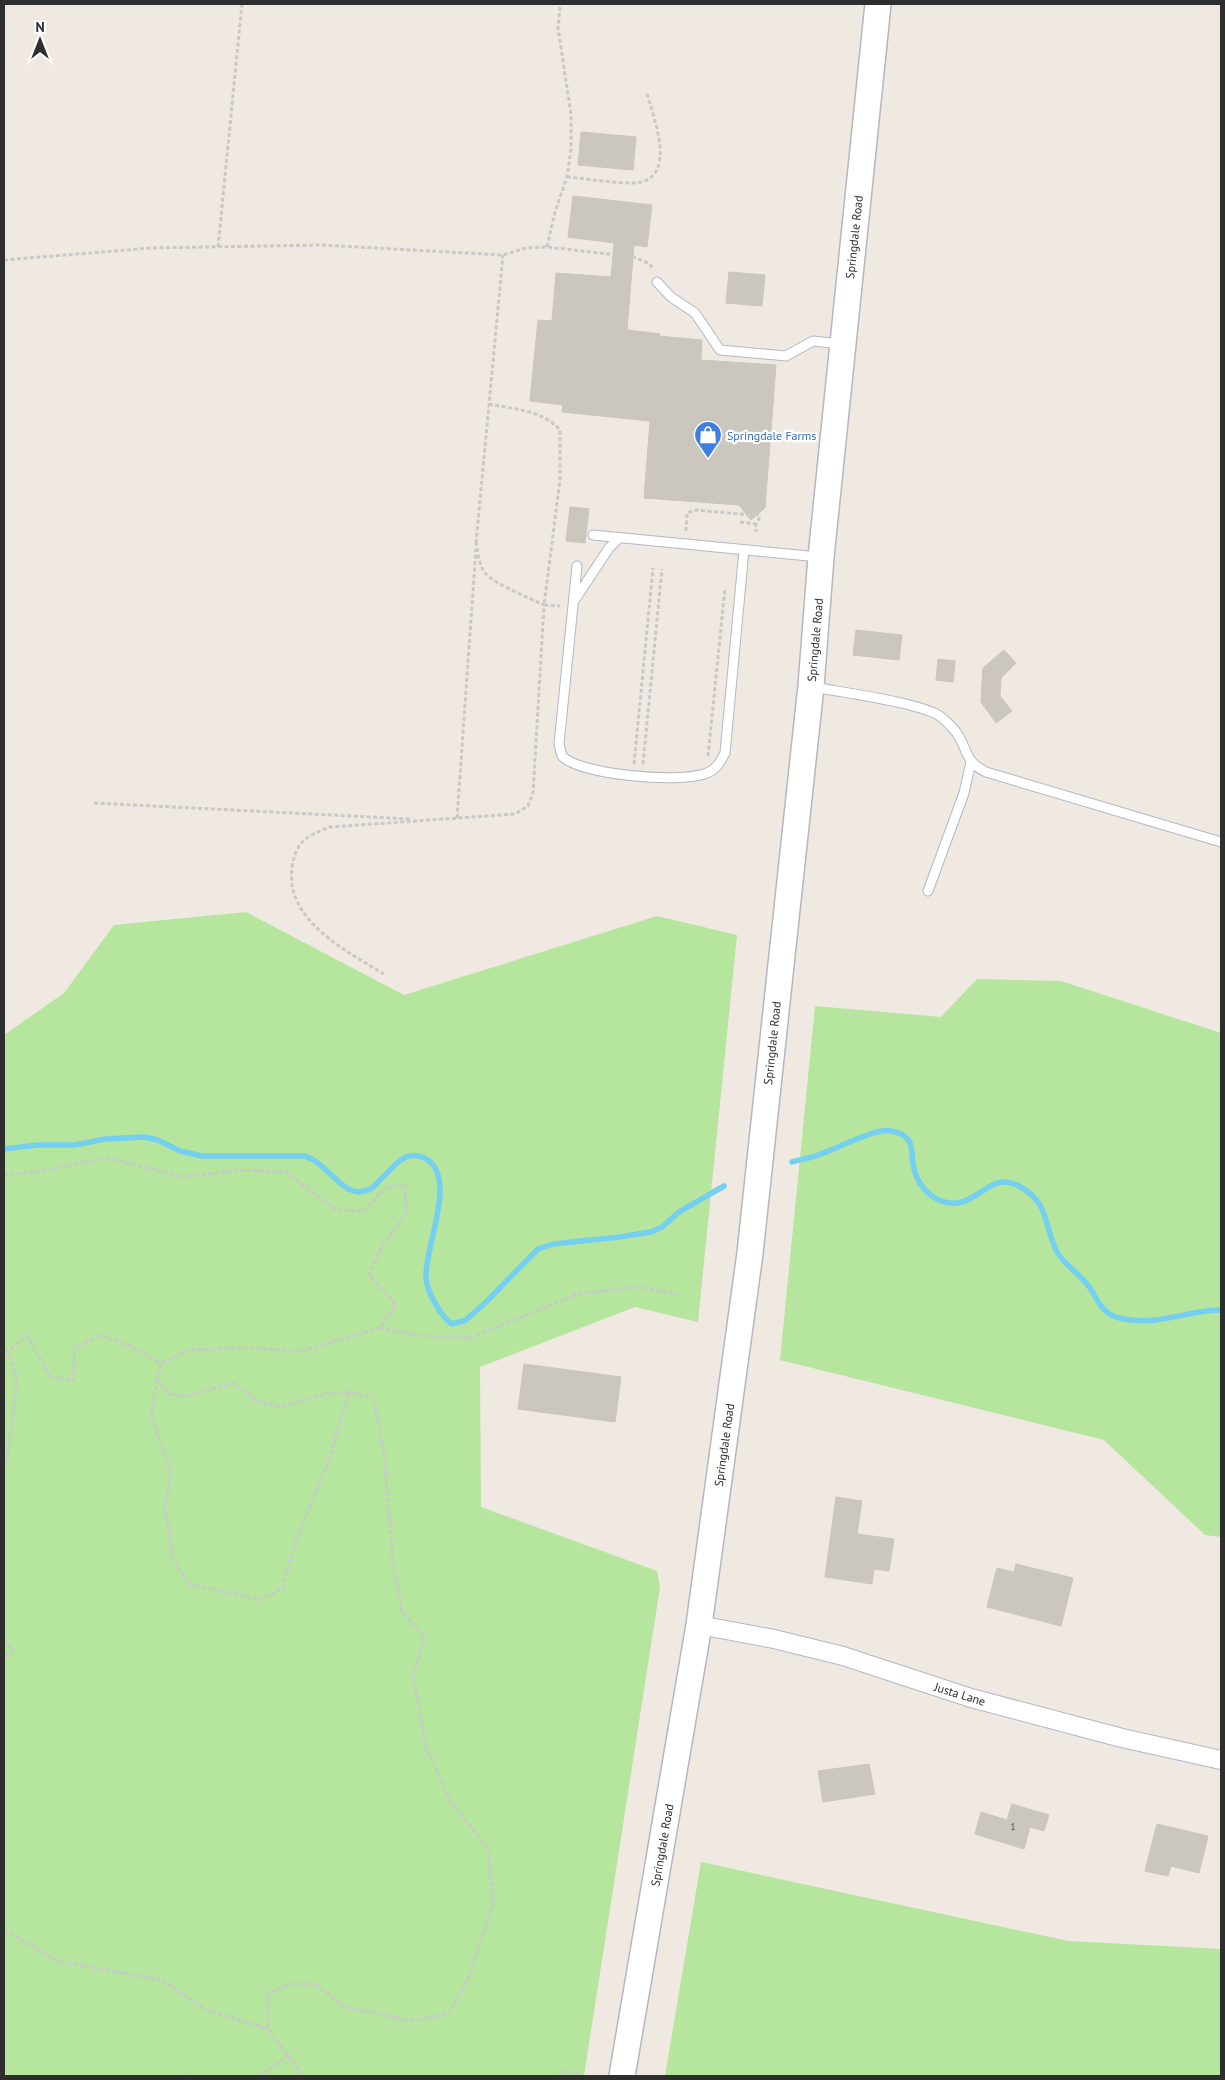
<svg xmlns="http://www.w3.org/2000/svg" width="1225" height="2080" viewBox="0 0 1225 2080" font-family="'PT Sans',sans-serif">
	<rect width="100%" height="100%" fill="#efe9e1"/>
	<!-- green -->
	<path fill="#b6e59e" d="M 246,912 L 404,995 L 657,916 L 737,935 L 698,1322 L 635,1307 L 480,1367 L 481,1507 L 657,1571 L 660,1587 L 584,2076 L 4,2076 L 4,1035 L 64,993 L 114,925 Z
		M 977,979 L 1061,981 L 1221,1033 L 1221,1537 L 1205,1535 L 1104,1440 L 780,1360 L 815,1006 L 941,1017 Z
		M 701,1862 L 1068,1941 L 1221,1949 L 1221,2076 L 665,2076 Z"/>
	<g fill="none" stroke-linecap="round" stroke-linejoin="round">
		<!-- stream -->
		<path stroke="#75cff0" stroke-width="5.5" d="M 4,1149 L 38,1145 L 75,1145 L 105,1139 L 144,1137 L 158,1140 L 180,1151 L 202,1156 L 305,1156 C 310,1158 315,1160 319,1164 C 334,1175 350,1202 372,1188 C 383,1179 394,1162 406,1157 C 414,1154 422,1156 428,1160 C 457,1181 424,1249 426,1278 C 427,1292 441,1317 452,1324 L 466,1320 L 485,1303 L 538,1249 L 553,1244 L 619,1237 L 651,1232 L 662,1227 L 679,1212 L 724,1186
			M 792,1162 C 802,1159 812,1158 821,1154 C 839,1148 876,1127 892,1131 C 917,1136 910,1152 914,1169 C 917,1182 927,1195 939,1200 C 975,1216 987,1168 1019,1186 C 1050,1203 1043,1224 1057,1252 C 1065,1266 1081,1274 1090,1288 C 1096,1296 1098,1306 1107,1312 C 1111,1316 1119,1318 1124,1319 C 1157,1326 1189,1310 1221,1310"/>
	</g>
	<!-- building -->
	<path fill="#cbc7bf" stroke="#cbc5ba" d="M 581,132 L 636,137 L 633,170 L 578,165 Z
		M 573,196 L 652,205 L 647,247 L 634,245 L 627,330 L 660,334 L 659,336 L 702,340 L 701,360 L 776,365 L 765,508 L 751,520 L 739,505 L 644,498 L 650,421 L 562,412 L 563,405 L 530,401 L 538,320 L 552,321 L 556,273 L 611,277 L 614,243 L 568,237 Z
		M 729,272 L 765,275 L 762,306 L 726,303 Z
		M 570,507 L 589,509 L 585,543 L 566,541 Z
		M 856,630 L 902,635 L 899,660 L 853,655 Z
		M 1004,650 L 1016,663 L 1001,678 L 1000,696 L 1012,711 L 996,723 L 981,702 L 983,668 Z
		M 938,659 L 955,661 L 953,682 L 936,680 Z
		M 524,1364 L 621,1377 L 615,1422 L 518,1409 Z
		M 836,1497 L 862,1501 L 857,1534 L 894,1539 L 889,1571 L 874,1569 L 872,1584 L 825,1577 Z
		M 1016,1564 L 1073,1578 L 1061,1626 L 987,1607 L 997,1568 L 1014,1572 Z
		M 869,1764 L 875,1794 L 823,1802 L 818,1771 Z
		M 1012,1804 L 1049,1815 L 1044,1831 L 1030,1827 L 1024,1849 L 975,1834 L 981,1812 L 1007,1820 Z
		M 1157,1824 L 1208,1836 L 1199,1873 L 1171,1866 L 1168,1876 L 1145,1871 Z"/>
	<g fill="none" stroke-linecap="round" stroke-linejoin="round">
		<defs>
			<path id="lane" d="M 657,282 L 671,297 L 695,313 L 720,350 L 786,356 L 813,341 L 841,344
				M 593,535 L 819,557
				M 577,566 L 559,744 L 562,756 C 580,775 678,783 704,774 C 715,771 720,763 725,753 L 744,550
				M 574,601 L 609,548 L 619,538
				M 814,687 C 839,692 924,703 941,717 C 947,722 956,730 959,737 C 969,754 966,762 986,772 L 1221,842
				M 928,891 L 964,793 L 971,762"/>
			<path id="street" d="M 699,1625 L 774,1639 L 843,1656 L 971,1698 L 1122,1738 L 1221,1760"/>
			<path id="secondary" d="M 622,2076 L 699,1625 L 750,1253 L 811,686 L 821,557 L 878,4"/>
		</defs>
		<!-- lane casing -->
		<use href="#lane" stroke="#b4b7c1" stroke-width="11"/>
		<!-- street casing -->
		<use href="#street" stroke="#b4b7c1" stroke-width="20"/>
		<!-- secondary casing -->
		<use href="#secondary" stroke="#b4b7c1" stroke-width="28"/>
		<!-- path -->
		<path stroke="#c9c9c9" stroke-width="3" stroke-dasharray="4 2.5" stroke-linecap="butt" d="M 567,177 C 589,179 611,183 633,183 C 679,182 654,119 647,93
			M 218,247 L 242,4
			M 547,247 L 555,212 L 567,177 L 571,149 L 571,114 L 558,28 L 560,7
			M 4,260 L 151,248 L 321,245 L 503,255 L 526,248 L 547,247 L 634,257 L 650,264 L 653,270
			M 489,404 C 513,409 543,410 560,430 L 560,480 L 544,605 L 560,606
			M 748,502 L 760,517 L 756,524 L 756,532
			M 740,522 L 756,524
			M 686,531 L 687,513 L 696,510 L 750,515 L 755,511
			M 476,543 L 503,255
			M 708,756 L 725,588
			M 634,764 L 653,568
			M 643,764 L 662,569
			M 94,803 L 411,819
			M 457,818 L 476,549
			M 384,974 C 346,951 285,920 292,868 C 296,840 307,836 330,827 L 515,814 L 528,806 L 533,793 L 544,605 C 530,598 494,584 485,573 C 479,565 478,553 476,543
			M 4,1175 L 39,1171 L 108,1158 L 183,1177 L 237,1170 L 286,1172 L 336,1210 L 364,1211 C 379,1195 382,1186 405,1184 L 406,1214 L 381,1248 L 369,1276 L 396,1304 L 380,1328 L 302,1351 L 244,1348 L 189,1350 L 161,1364 L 157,1379 L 168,1394 L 188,1396 L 233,1383 L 257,1401 L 280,1407 L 326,1394 L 349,1392 L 373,1397 L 384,1454 L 393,1563 L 402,1612 L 425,1637 L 413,1676 L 426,1747 L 452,1804 L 488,1848 L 493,1903 L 469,1976 L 450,2013 L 412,2021 L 345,2007 L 315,1984 L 292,1984 L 268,1993 L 268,2029 L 303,2076
			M 380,1328 L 422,1336 L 470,1338 L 578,1294 L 638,1287 L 682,1295
			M 157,1380 L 151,1417 L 171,1471 L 165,1508 L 173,1559 L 189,1584 L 260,1600 L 283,1588 C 292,1543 312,1504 328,1462 C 336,1439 342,1415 349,1392
			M 4,1467 L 7,1464 L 17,1379 L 7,1351 L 28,1336 L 50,1377 L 73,1381 L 75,1347 L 101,1335 L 132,1347 L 161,1364
			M 4,1640 L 13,1650 L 4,1658
			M 4,1930 L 58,1961 L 162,1980 L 207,2010 L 268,2029
			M 186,2076 L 194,2076
			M 260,2076 L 288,2056
			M 559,2076 L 565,2070 L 577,2074 L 577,2076"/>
		<!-- lane -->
		<use href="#lane" stroke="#fff" stroke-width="9"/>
		<!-- street -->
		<use href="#street" stroke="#fff" stroke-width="18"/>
		<!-- secondary -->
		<use href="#secondary" stroke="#fff" stroke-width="25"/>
	</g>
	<!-- icons -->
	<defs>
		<symbol id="shop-pin" viewBox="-11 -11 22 30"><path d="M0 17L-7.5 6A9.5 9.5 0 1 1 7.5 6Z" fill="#3f7fe0" stroke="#fff"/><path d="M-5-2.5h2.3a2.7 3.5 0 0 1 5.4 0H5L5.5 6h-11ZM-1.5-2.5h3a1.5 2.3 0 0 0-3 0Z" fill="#fff"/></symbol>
	</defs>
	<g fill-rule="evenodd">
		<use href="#shop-pin" x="692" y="419" width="32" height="43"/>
	</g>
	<g text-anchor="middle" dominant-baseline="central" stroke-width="4.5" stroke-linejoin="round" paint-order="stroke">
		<!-- number labels -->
		<g font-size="10" fill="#555452">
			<text x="1013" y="1826">1</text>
		</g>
		<!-- street labels -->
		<g font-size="12" fill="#2e2e2e" stroke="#fff">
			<text transform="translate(854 237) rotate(-84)">Springdale Road</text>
			<text transform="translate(815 640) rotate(-85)">Springdale Road</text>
			<text transform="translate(772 1043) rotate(-84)">Springdale Road</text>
			<text transform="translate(724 1445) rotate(-82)">Springdale Road</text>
			<text transform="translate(960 1694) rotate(17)">Justa Lane</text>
			<text transform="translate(662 1845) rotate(-80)">Springdale Road</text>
		</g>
		<!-- shop labels -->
		<g font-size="12" fill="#366cbe" stroke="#fff" text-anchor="start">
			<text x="727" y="435">Springdale Farms</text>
		</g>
	</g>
	<!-- border -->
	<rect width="1225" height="2080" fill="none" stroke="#2e2e2e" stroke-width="10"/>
	<!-- north arrow -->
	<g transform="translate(40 40)" stroke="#ffffff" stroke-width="4" paint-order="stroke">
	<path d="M0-4L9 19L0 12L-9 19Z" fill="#2e2e2e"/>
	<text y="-8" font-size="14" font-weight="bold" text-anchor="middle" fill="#2e2e2e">N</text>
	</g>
</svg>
